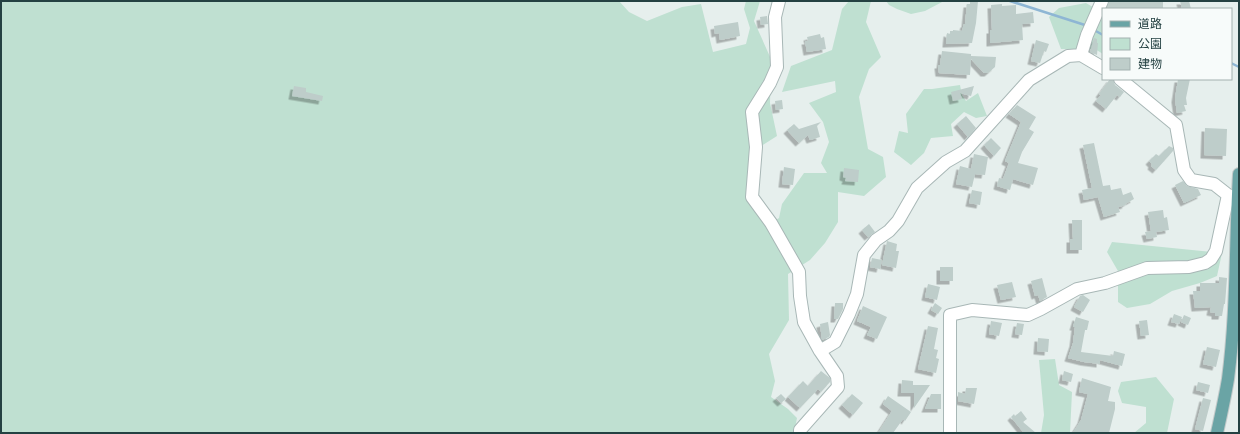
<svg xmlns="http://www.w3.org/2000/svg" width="1240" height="434" viewBox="0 0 1240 434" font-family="'Archivo Narrow','Noto Sans JP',sans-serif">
	<defs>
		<filter id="shadow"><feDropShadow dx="-3.5" dy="3.5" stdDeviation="0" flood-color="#0004"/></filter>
	</defs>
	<rect width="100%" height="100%" fill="#e6efed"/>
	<!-- green -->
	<path fill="#bfe0d1" d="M 1,1 L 619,1 L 629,12 L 647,21 L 682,7 L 701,4 L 713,52 L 746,44 L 750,28 L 744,9 L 746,1 L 760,1 L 754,21 L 771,59 L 770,103 L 777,136 L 750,153 L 748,196 L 767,226 L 779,218 L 782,204 L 804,173 L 827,173 L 821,163 L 829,142 L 823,122 L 809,103 L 836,92 L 835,81 L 782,92 L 791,66 L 832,50 L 842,9 L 849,1 L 871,1 L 866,22 L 881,57 L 869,69 L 859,97 L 868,149 L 883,157 L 886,177 L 864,196 L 838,192 L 838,222 L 825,243 L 810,260 L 788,274 L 789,320 L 769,354 L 775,381 L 771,397 L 788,409 L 797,418 L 794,433 L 702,433 L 696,432 L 694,433 L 1,433 Z
		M 886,1 L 944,1 L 925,11 L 911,14 L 897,9 L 889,5 Z
		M 1086,3 L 1103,13 L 1103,54 L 1095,49 L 1061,49 L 1049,17 L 1059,8 Z
		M 960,85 L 962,95 L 966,101 L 978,93 L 987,116 L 976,118 L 964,112 L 951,124 L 953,136 L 931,138 L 924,153 L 911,165 L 894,152 L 899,131 L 908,133 L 906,114 L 924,89 L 932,89 Z
		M 1112,242 L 1222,253 L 1217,276 L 1200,283 L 1172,291 L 1150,304 L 1127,308 L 1118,302 L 1118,271 L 1107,252 Z
		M 1055,359 L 1059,385 L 1072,392 L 1070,433 L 1041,433 L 1044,415 L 1039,360 Z
		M 1156,377 L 1174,399 L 1167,433 L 1134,433 L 1146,423 L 1146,407 L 1122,403 L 1118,391 L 1121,382 Z"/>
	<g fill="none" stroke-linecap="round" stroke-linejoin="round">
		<!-- stream -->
		<path stroke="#8eb6d4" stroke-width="2.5" d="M 1010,1 L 1088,26
			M 1094,30 L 1103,35
			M 1231,63 L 1239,67"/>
	</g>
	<!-- building -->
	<path fill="#becdca" filter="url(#shadow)" d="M 970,1 L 978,1 L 976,23 L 972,43 L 946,44 L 947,33 L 950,34 L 950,31 L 953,31 L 953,30 L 962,31 L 964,24 L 965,24 L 967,4 L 970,4 Z
		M 1109,1 L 1163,1 L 1163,8 L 1112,9 L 1107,7 Z
		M 1180,1 L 1189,1 L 1191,9 L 1182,9 Z
		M 1002,4 L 1002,6 L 1016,5 L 1016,14 L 1033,12 L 1034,23 L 1022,24 L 1023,40 L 990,43 L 990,30 L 992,30 L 991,5 Z
		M 767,16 L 768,24 L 761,25 L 760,17 Z
		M 738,22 L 740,36 L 720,40 L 719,33 L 715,34 L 714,26 Z
		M 820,34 L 821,38 L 824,37 L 826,49 L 807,52 L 805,41 L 808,41 L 807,37 Z
		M 1094,38 L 1097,39 L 1097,43 L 1098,43 L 1097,55 L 1090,52 Z
		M 1036,40 L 1049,44 L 1046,52 L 1044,51 L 1040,63 L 1031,61 Z
		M 942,51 L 971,54 L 971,56 L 996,57 L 995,67 L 988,73 L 984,73 L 971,59 L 970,75 L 939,73 L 938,65 L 940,65 Z
		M 1110,79 L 1113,79 L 1115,85 L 1124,92 L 1120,97 L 1117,95 L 1106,109 L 1096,101 L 1101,95 L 1099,94 Z
		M 1178,79 L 1190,79 L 1186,98 L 1187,105 L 1184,105 L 1186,111 L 1177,113 L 1175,99 Z
		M 294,86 L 306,88 L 306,92 L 323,96 L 322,101 L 292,96 Z
		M 974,86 L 971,96 L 960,93 L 962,99 L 953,101 L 951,92 Z
		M 782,100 L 783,109 L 776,110 L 775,101 Z
		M 1017,105 L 1036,117 L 1029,129 L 1034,132 L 1022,152 L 1018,163 L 1038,168 L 1033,185 L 1013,179 L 1010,190 L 997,186 L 999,178 L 1003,179 L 1009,163 L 1005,161 L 1021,122 L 1009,114 Z
		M 966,116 L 976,128 L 968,137 L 957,124 Z
		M 821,122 L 817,126 L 820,137 L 810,140 L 808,135 L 799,143 L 787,130 L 794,124 L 799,129 Z
		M 1205,128 L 1227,129 L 1226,156 L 1204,155 Z
		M 991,138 L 1001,148 L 994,156 L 984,145 Z
		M 1094,143 L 1103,186 L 1110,185 L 1111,190 L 1121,188 L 1123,195 L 1131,192 L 1134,199 L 1125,204 L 1126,205 L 1118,207 L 1120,212 L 1104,217 L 1098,197 L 1084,200 L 1082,190 L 1092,188 L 1083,145 Z
		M 1169,146 L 1173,148 L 1173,151 L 1156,170 L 1151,166 L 1152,164 L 1149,161 L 1156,154 L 1159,156 Z
		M 974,154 L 988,157 L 985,175 L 975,174 L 972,187 L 956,184 L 960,166 L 971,169 Z
		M 784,167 L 795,169 L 793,185 L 782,184 Z
		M 844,168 L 859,170 L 858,182 L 845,181 L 846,178 L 843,177 Z
		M 1183,181 L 1187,186 L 1198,189 L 1201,195 L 1184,203 L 1175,185 Z
		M 972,190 L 982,192 L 980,205 L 969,203 Z
		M 1163,210 L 1164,218 L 1167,217 L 1169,230 L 1156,232 L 1157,237 L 1147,239 L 1145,232 L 1151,231 L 1148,212 Z
		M 1072,220 L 1082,220 L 1082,250 L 1070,250 L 1070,239 L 1073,239 Z
		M 869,224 L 875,232 L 868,237 L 862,230 Z
		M 887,241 L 897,244 L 896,251 L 899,251 L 896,268 L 882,265 Z
		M 872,258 L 882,260 L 880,269 L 870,267 Z
		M 940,267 L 953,267 L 953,281 L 940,281 Z
		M 1219,277 L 1227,278 L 1225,304 L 1224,304 L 1222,316 L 1215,316 L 1215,313 L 1210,312 L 1211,307 L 1195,308 L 1193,291 L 1200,291 L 1200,283 L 1219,283 Z
		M 1042,278 L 1047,297 L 1040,301 L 1038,295 L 1035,296 L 1031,281 Z
		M 1012,282 L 1016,297 L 1001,300 L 997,285 Z
		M 928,284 L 940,287 L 937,300 L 925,297 Z
		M 1083,295 L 1090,300 L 1083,312 L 1074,307 L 1080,296 Z
		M 835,303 L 843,303 L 843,309 L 838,319 L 834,319 Z
		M 935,303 L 942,308 L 938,314 L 931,310 Z
		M 863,306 L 887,317 L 877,339 L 867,335 L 871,327 L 857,321 Z
		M 1174,314 L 1182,317 L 1179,324 L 1171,322 Z
		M 1184,315 L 1191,318 L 1188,325 L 1181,322 Z
		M 1076,317 L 1089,321 L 1087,330 L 1085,330 L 1081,352 L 1113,356 L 1114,351 L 1125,354 L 1122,366 L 1100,360 L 1100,364 L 1084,362 L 1068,358 L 1073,343 L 1075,327 L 1073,327 Z
		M 1147,320 L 1149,335 L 1141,336 L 1139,321 Z
		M 991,321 L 1002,323 L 999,336 L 989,334 Z
		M 828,322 L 830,335 L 829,337 L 822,340 L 820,324 Z
		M 1017,323 L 1024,324 L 1022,335 L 1015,334 Z
		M 928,326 L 938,328 L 934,349 L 938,350 L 936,358 L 939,359 L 936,373 L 918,369 Z
		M 1038,338 L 1049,339 L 1048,352 L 1037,351 Z
		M 1207,347 L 1220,350 L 1216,367 L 1203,364 Z
		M 821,371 L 830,378 L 830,382 L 821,392 L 818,389 L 800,408 L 788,397 L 803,381 L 808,386 Z
		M 1064,371 L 1073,374 L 1071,382 L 1062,380 Z
		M 1082,378 L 1111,387 L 1108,401 L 1115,402 L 1115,409 L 1109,433 L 1073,433 L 1081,420 L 1088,394 L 1079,392 Z
		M 902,380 L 913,381 L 913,385 L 930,385 L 914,408 L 914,393 L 901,393 Z
		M 1198,382 L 1210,385 L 1208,393 L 1196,390 Z
		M 966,388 L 977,388 L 974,404 L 958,401 L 958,392 L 965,394 Z
		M 781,394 L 786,399 L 781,403 L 776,398 Z
		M 852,394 L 863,403 L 853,415 L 842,405 Z
		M 931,394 L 941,394 L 941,409 L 925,409 Z
		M 888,396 L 911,412 L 905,421 L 903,419 L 893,433 L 878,433 L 892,411 L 883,404 Z
		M 1203,398 L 1211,400 L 1203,431 L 1195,429 Z
		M 1021,411 L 1027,419 L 1023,422 L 1036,433 L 1024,433 L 1011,417 L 1014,414 L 1015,416 Z"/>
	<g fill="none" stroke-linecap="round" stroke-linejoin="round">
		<defs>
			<path id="minor" d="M 779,1 L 775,17 L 777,67 L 770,83 L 752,112 L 756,147 L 752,197 L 771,223 L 799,272 L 800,296 L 804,322 L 820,351
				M 1081,55 L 1087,35 L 1102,1
				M 1120,79 L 1176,125 L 1184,170 L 1191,180 L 1214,184 L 1228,195 L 1235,198
				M 800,433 L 800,430 L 838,387 L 837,376 L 820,351 L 835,342 L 849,314 L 857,294 L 864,255 L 876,240 L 889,231 L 898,221 L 917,188 L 946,162 L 965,151 L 1029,80 L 1068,56 L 1081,55 L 1103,68
				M 950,433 L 950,315 L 972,310 L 1028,315 L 1041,309 L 1077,289 L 1105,283 L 1147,268 L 1189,267 L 1205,263 L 1211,259 L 1216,251 L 1228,195"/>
			<path id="major" d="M 1217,433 C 1221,415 1225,397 1228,379 C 1237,311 1235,242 1239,174"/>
		</defs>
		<!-- minor casing -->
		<use href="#minor" stroke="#a8b7b6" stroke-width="14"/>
		<!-- major casing -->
		<use href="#major" stroke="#c2caca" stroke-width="14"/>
		<!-- minor -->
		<use href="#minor" stroke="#fff" stroke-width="12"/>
		<!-- major -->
		<use href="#major" stroke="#6aa4a5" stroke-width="12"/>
	</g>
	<!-- border -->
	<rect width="1240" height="434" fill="none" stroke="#244142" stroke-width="4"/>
	<!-- legend -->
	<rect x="1102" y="8" width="130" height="72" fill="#f7fbfa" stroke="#a3b1b0"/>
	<rect x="1110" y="21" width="20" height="6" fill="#6aa4a5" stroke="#a3b1b0"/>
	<text x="1138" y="28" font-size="12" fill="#244142">道路</text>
	<rect x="1110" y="38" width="20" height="12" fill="#bfe0d1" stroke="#a3b1b0"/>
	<text x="1138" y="48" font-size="12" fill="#244142">公園</text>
	<rect x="1110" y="58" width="20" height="12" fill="#becdca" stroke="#a3b1b0"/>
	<text x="1138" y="68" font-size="12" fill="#244142">建物</text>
</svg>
